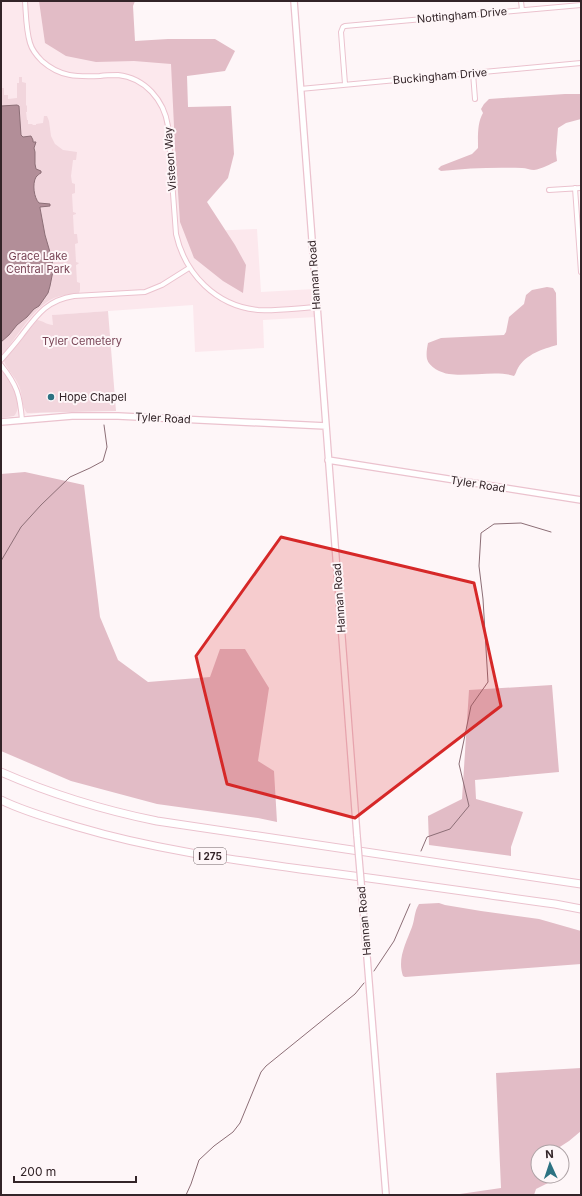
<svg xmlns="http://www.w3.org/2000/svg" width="582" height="1196" viewBox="0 0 582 1196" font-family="Inter,sans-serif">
	<rect width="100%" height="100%" fill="#fef6f8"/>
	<!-- built -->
	<path fill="#fce8ed" d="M 1,1 L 118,1 L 121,58 L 176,55 L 185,232 L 257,229 L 261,292 L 314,289 L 316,317 L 263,320 L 264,348 L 195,352 L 193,305 L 53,315 L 53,325 L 39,413 L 1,418 Z"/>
	<!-- green -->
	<path fill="#f2d6dd" d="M 19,77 L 22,77 L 22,82 L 26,83 L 26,105 L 27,106 L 27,112 L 26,112 L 27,120 L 28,120 L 28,124 L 32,124 L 33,125 L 36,125 L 36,124 L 43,123 L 44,116 L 47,116 L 49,121 L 51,136 L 55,144 L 63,150 L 77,152 L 76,160 L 73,160 L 71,176 L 72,183 L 75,184 L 75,193 L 72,194 L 73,212 L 76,213 L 76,214 L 73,215 L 74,234 L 77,234 L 78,243 L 75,244 L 76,262 L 79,263 L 78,264 L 76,265 L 77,282 L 80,283 L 80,290 L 79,293 C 71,294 62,295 54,298 C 32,308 17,338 1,356 L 1,88 L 4,88 L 4,95 L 8,95 L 8,99 L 17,98 L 17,83 L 19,83 Z
		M 108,311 L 116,411 L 27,413 C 21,406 23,395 19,386 C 16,378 6,368 4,361 L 5,359 L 37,320 C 44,321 47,325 53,325 L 52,315 Z
		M 1,369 C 10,379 25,404 14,416 L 1,418 Z"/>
	<!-- forest -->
	<path fill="#e2bcc6" d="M 39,1 L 135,1 L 133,6 L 135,41 L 168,39 L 215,39 L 235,51 L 225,71 L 187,76 L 188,107 L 231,106 L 234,154 L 228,178 L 207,202 L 235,245 L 246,265 L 243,293 L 223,281 L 194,258 L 180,222 L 175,147 L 171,64 L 134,61 L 96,62 L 66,56 L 45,43 Z
		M 565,94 L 581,94 L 581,119 L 566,123 L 558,128 L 556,153 L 557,161 C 550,164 542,169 534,170 C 530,170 526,168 522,168 C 495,167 467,168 441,171 L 438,169 L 441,166 L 472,154 L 478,148 C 478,137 477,123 483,113 L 481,109 L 484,104 L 489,99 Z
		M 547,287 L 553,288 L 556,293 L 557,345 C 543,349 526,354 518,368 C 516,371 516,374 514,376 C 498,370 467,377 449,374 C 441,373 429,367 427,359 C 426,354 427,348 428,343 L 441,338 L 504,335 L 506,332 L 509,317 L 524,304 L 526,295 L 532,290 Z
		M 25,472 L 84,485 L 100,617 L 118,660 L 148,682 L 210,677 L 220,649 L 245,649 L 269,688 L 258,761 L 274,771 L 277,822 L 258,818 L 157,804 L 71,781 L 1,751 L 1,474 Z
		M 552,685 L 559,772 L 475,780 L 476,799 L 523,812 L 511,847 L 511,856 L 429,845 L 428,816 L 462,799 L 469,690 Z
		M 439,903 L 445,905 L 481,911 L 539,919 L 581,931 L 581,964 L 405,977 L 403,976 C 397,959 406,943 412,927 C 415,919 414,912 419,904 Z
		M 581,1068 L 581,1131 L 569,1141 L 552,1152 L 538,1152 L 538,1176 L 559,1176 L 560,1177 L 536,1189 L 534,1195 L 453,1195 L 501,1188 L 496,1073 Z"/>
	<!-- water -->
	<path fill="#b28e98" stroke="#8c6e76" d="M 17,105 L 19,106 L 21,135 L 23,137 L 31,136 L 33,140 L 33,142 L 36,142 L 34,148 L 35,152 L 35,164 L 36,169 L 41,171 L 41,173 C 40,173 37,176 36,177 C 32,184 34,198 39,203 L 50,204 L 50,206 L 40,207 L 40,208 L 45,235 L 52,259 L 53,271 L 50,286 L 48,293 L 39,306 L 34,309 L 27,317 L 17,325 L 9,335 L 1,342 L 1,106 Z"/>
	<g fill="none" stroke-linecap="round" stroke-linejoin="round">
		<!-- stream -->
		<path stroke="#8c6e76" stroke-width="1" d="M 1,561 L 21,527 L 41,505 L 70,477 L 90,468 L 103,461 L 107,447 L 104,425
			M 421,851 L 427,837 L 450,829 L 469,806 L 459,764 L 471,706 L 488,682 L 483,599 L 479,566 L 481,533 L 494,524 L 521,523 L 551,532
			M 374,971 L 394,941 L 410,904
			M 186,1195 L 191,1184 L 199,1160 L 214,1146 L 233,1132 L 240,1123 L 261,1072 L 266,1066 L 355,994 L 364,983"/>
		<defs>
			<path id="street" d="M 25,1 C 26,15 26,30 30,43 C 32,50 38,57 42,61 C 60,77 77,77 100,76 C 106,75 112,75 118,75 C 145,78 164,100 168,126 L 176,234 C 185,274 216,306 258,310 C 277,311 298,308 317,307
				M 521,1 L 522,10
				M 473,73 L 475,99
				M 345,84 L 341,32 L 343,27 L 345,26 L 581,5
				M 300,89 L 581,63
				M 575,188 L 581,272
				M 549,190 L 581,188
				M 1,360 C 8,352 15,344 21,336 C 37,315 47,300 74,296 L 145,292 L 162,285 L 189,268
				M 1,365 C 17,385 20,395 22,420"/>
			<path id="secondary" d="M 294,1 L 357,836
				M 1,422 L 72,416 L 118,416 L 326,426
				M 328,460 L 581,500
				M 362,894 L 386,1195"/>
			<path id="highway" d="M 1,772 C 51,794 103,810 157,821 L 581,884
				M 1,800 C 25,812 52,819 78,827 C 155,850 235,860 315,871 C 395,881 475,893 555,904 L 581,909"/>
		</defs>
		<!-- street casing -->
		<use href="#street" stroke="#ebc2ce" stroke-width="6"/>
		<!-- secondary casing -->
		<use href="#secondary" stroke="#ebc2ce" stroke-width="8"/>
		<!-- highway casing -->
		<use href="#highway" stroke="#ebc2ce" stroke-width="9"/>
		<!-- street -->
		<use href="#street" stroke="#fff" stroke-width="4"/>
		<!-- secondary -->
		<use href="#secondary" stroke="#fff" stroke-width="5.5"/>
		<!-- highway -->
		<use href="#highway" stroke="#fff" stroke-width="7"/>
		<defs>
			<path id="secondary-bridge" d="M 357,836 L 362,894"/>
		</defs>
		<!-- secondary-bridge casing -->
		<use href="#secondary-bridge" stroke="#ebc2ce" stroke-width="8" stroke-linecap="butt"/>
		<!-- secondary-bridge -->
		<use href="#secondary-bridge" stroke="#fff" stroke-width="5.5"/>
	</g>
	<!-- marked area -->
	<path fill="#d62828" fill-opacity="0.2" stroke="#d62828" stroke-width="3" stroke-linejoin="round" d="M 281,537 L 474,583 L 501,706 L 355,818 L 227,784 L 196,656 Z"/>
	<!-- markers -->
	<circle fill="#2d7282" stroke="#fef6f8" stroke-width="1.5" cx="51" cy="397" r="4"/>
	<g text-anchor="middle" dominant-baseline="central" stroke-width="4" stroke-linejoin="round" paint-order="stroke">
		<!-- shield labels -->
		<rect fill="#fef6f8" stroke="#706366" stroke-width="1" x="194" y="848" width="32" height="16" rx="3"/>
		<g font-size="10" font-weight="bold" fill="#332428">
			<text x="210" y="856">I 275</text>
		</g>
		<!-- street labels -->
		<g font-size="11" fill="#332428" stroke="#fef6f8">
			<text transform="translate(462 15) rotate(-5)">Nottingham Drive</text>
			<text transform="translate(440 76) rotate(-5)">Buckingham Drive</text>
			<text transform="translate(170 159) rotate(-94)">Visteon Way</text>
			<text transform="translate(314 275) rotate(-94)">Hannan Road</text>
			<text transform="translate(163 418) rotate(3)">Tyler Road</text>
			<text transform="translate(478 484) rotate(9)">Tyler Road</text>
			<text transform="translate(339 598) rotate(-94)">Hannan Road</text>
			<text transform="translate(364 921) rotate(-95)">Hannan Road</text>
		</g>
		<!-- park labels -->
		<g font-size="11" fill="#794556" stroke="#fef6f8">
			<text x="38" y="256">Grace Lake<tspan x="38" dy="13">Central Park</tspan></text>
			<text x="82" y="341">Tyler Cemetery</text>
		</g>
		<!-- poi labels -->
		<g font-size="11" fill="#332428" stroke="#fef6f8" text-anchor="start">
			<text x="59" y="397">Hope Chapel</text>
		</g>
	</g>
	<!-- border -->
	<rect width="582" height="1196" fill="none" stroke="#332428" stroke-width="4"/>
	<!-- north arrow -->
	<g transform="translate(550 1164) rotate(357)"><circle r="19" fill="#fef6f8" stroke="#ada2a5"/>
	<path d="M0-3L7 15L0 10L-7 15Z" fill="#2d7282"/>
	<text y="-6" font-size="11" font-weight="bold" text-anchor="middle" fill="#332428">N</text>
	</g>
	<!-- scale -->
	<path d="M14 1176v6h122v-6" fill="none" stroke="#332428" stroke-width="2"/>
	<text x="20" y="1176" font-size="12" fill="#332428" stroke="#fef6f8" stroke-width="3" paint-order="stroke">200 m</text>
</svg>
